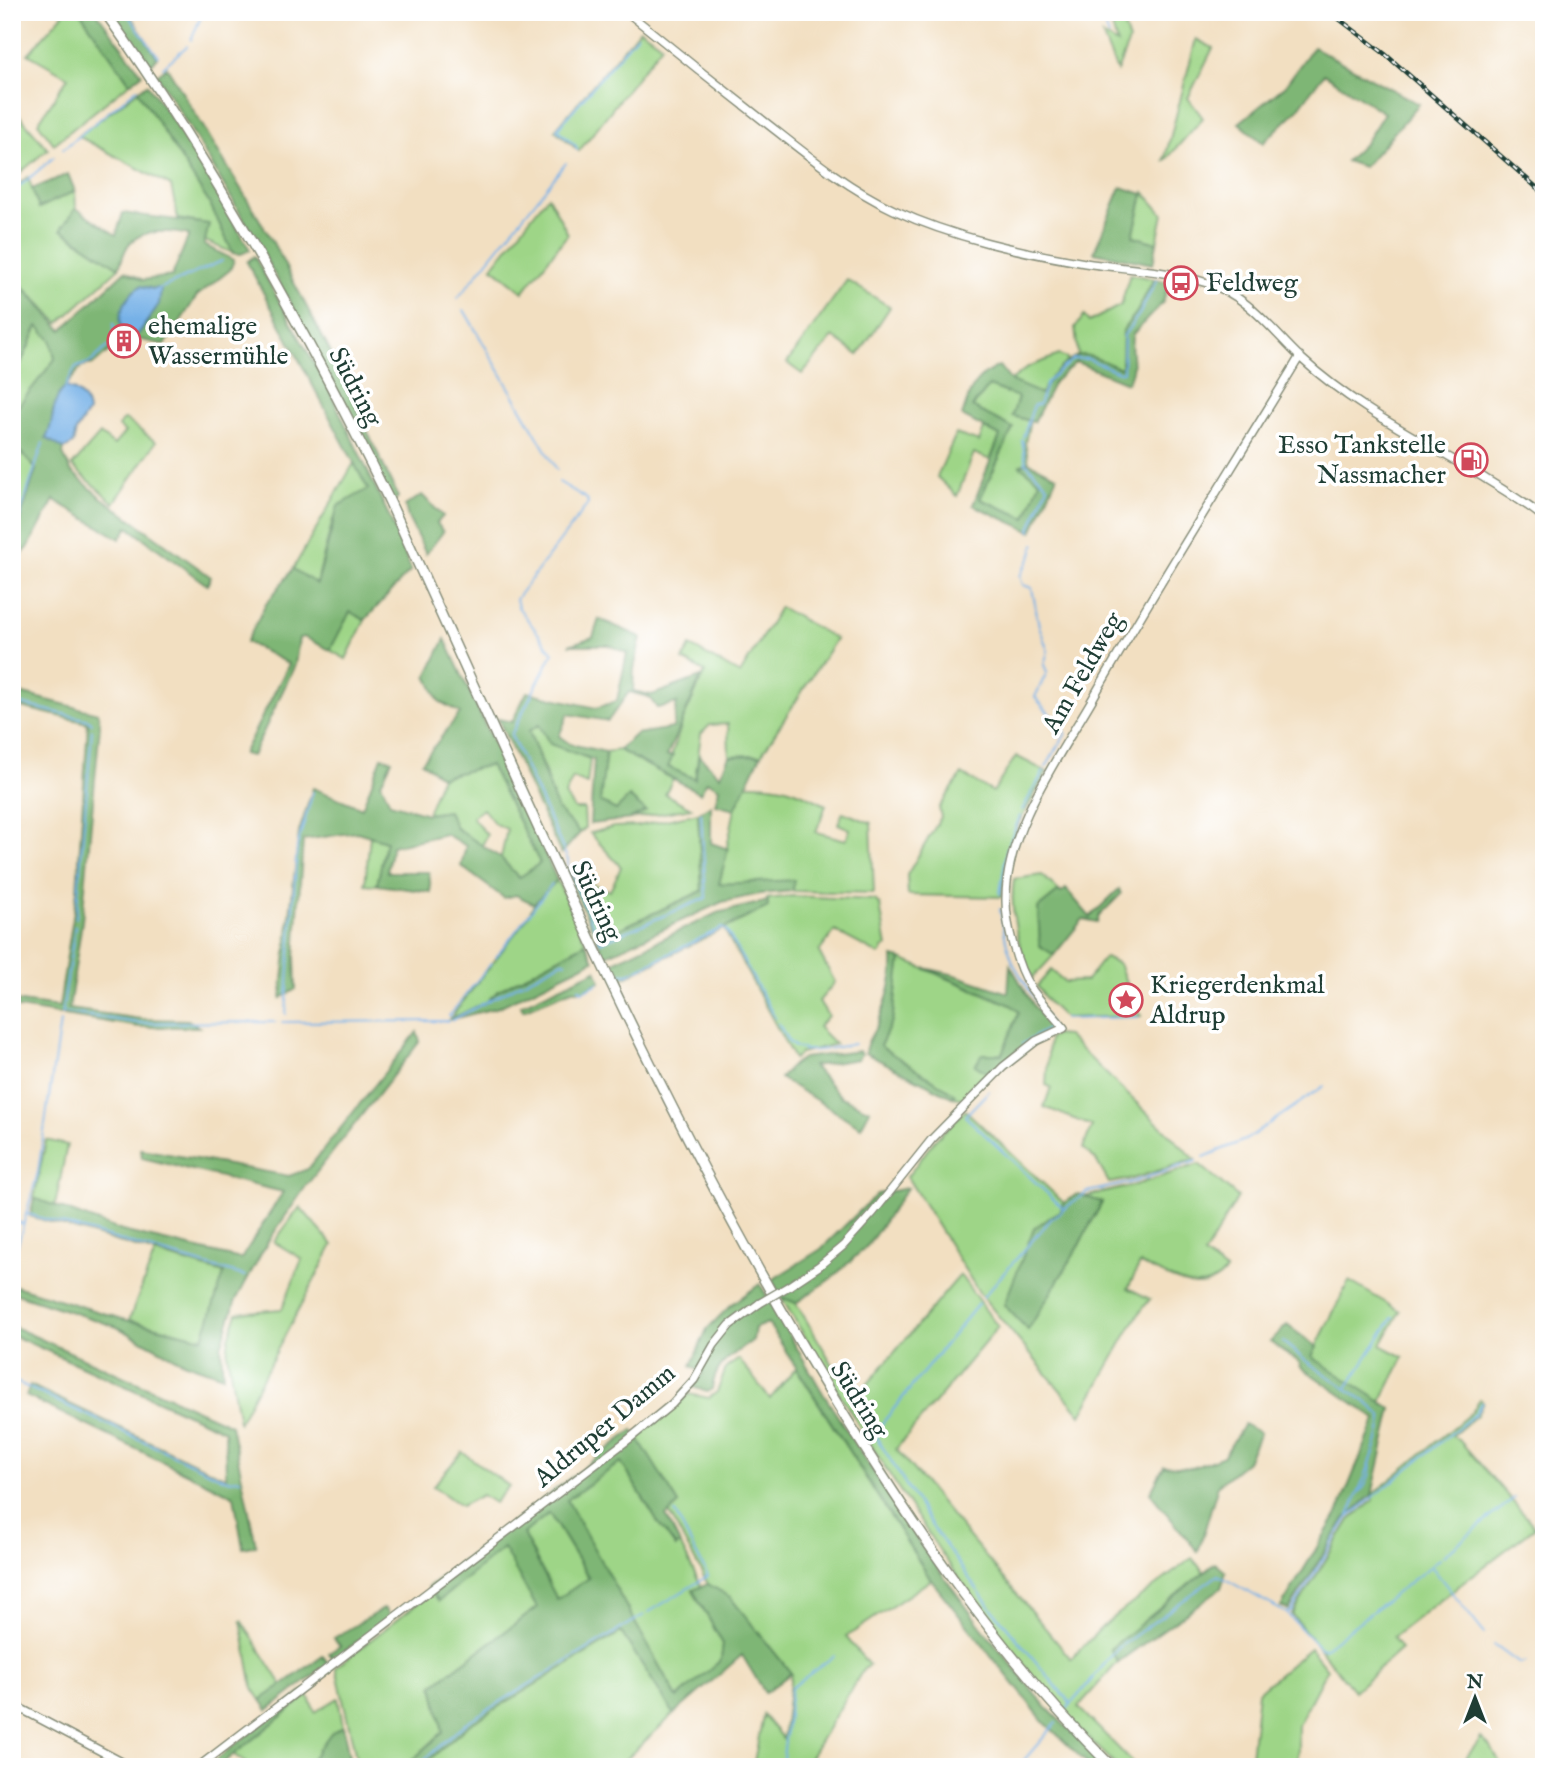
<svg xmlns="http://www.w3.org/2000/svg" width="1556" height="1779" viewBox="0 0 1556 1779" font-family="'IM FELL English',serif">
	<rect width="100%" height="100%" fill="#fff"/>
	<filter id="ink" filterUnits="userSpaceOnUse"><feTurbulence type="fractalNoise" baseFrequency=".0143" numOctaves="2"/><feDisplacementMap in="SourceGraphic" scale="14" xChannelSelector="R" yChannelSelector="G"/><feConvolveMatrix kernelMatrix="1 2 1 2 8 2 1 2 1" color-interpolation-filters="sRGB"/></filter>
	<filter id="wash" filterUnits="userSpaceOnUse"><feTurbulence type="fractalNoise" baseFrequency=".00686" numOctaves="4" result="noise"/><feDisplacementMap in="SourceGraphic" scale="28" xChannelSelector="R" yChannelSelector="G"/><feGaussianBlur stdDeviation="1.57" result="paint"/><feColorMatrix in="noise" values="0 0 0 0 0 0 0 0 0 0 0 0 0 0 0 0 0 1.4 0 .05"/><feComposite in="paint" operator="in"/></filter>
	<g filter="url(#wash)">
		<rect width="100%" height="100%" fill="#f2dfc1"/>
		<!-- green -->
		<path fill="#9ed587" stroke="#5e895e" stroke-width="2" d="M 65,12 L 80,12 L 130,83 L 54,144 L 38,123 L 68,77 L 28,54 Z
			M 1108,12 L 1119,12 L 1129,41 L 1117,71 L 1102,35 L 1117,44 Z
			M 640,29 L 662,45 L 579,151 L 555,130 Z
			M 1196,39 L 1213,48 L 1188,98 L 1203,118 L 1164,162 Z
			M 138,91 L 211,206 L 233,253 L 205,241 L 208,224 L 178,219 L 171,186 L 78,136 Z
			M 12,107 L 48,149 L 12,180 Z
			M 28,177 L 39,208 L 75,191 L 76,208 L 61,230 L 119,268 L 59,323 L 12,275 L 12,189 Z
			M 1144,192 L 1163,214 L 1157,243 L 1133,236 Z
			M 548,196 L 568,234 L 523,292 L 492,267 Z
			M 1130,274 L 1154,279 L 1137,312 L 1125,327 L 1122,366 L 1120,368 L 1085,356 L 1078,356 L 1075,327 L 1084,316 L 1089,322 L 1121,305 Z
			M 847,280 L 890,307 L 858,355 L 833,337 L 802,374 L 787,363 Z
			M 39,325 L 51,340 L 55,359 L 12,414 L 12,382 Z
			M 1059,355 L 1067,358 L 1068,363 L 1051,377 L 1041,394 L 1010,381 L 1028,367 Z
			M 989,386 L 1019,397 L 1013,416 L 1030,421 L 1025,443 L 1029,463 L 1021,465 L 1040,481 L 1026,518 L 980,499 L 1013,428 L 972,408 Z
			M 125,419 L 156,442 L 114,503 L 72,466 L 100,434 L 114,445 L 125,432 L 118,426 Z
			M 984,428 L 1000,436 L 990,460 L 974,453 L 957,496 L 937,477 L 956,434 L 979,442 Z
			M 12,443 L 36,469 L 12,546 Z
			M 354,463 L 368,489 L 333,519 L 316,585 L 293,569 Z
			M 780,607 L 836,639 L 761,755 L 729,756 L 728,724 L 710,725 L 701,734 L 695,779 L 668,767 L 683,720 L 705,672 L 683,660 L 690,646 L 740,674 Z
			M 350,611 L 365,620 L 346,659 L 330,650 Z
			M 539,725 L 550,744 L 590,759 L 587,784 L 573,778 L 565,795 L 574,809 L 584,809 L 585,828 L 580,833 L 557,809 L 543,766 L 529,731 Z
			M 619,750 L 673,779 L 665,794 L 691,808 L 631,819 L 645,811 L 630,797 L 616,810 L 599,802 L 606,752 Z
			M 1016,756 L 1047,772 L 1019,823 L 1007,864 L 1002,897 L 908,895 L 907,875 L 941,817 L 939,808 L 962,774 L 993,792 Z
			M 490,765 L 540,863 L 519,878 L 501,858 L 507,829 L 495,824 L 483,809 L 472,817 L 487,835 L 482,846 L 456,828 L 448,811 L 427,814 L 441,777 Z
			M 747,784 C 780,783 797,790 826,805 L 816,832 L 846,840 L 850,829 L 838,824 L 843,812 L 871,823 L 874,893 L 793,891 L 793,881 L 719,884 L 735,809 Z
			M 698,813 L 702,891 L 597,939 L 568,876 L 610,891 L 621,867 L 590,833 L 614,827 L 638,826 Z
			M 370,836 L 386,841 L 377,885 L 365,884 Z
			M 1042,875 L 1059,891 L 1038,908 L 1040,945 L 1054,955 L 1033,978 C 1018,946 1009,914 1014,879 Z
			M 557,880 L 586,943 L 499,990 L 486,1002 L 449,1020 L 527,918 L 534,904 Z
			M 793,896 L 875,900 L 880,905 L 887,947 L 884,947 L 880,955 L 835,931 L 819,952 L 835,982 L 819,1001 L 828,1016 L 818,1027 L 835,1044 L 801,1053 L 794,1059 L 724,929 L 768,907 L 767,899 Z
			M 1105,957 L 1119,964 L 1129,990 L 1121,996 L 1124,1005 L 1136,1004 L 1141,1016 L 1064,1018 L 1048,1002 L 1037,986 L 1051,970 L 1065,982 L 1086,981 Z
			M 901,959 L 1011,1005 L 1020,1012 L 1002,1054 L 976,1064 L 989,1074 L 965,1099 L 952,1097 L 954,1095 L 880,1046 L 892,1021 Z
			M 1056,1035 L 1067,1036 L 1195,1159 L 1132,1179 L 1109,1183 L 1096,1160 L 1083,1148 L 1092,1126 L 1044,1107 L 1051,1087 L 1046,1085 L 1049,1039 Z
			M 965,1110 L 1064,1203 L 1061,1210 L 1034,1228 L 1028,1330 L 1073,1256 L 1102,1203 L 1084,1197 L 1132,1186 L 1199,1164 L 1238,1197 L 1204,1255 L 1226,1271 C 1200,1301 1169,1275 1140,1264 L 1128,1288 L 1150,1299 L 1136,1318 L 1081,1415 L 980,1294 L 907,1177 L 934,1141 Z
			M 46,1140 L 67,1145 L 55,1206 L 34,1198 Z
			M 300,1207 L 333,1245 L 239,1422 L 227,1353 L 229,1338 L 237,1313 L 282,1309 L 302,1259 L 274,1242 Z
			M 155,1253 L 225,1273 L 203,1338 L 129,1320 Z
			M 960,1275 L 998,1327 L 896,1449 L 1071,1659 L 1105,1624 L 1192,1558 L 1204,1572 L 1111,1649 L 1118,1662 L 1078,1707 L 1137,1767 L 1118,1767 C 1098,1747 1076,1727 1058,1706 C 950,1580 866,1439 781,1297 L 796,1303 L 854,1400 Z
			M 1349,1281 L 1400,1311 L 1381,1345 L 1404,1357 L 1381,1402 L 1311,1357 Z
			M 739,1359 L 770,1399 L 796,1368 L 931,1580 L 846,1637 L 869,1665 L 863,1670 L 804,1767 L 753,1767 L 763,1715 L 783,1739 L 791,1673 L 730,1597 L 708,1584 L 669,1513 L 679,1504 L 637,1438 L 689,1394 L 709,1398 L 717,1392 L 726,1368 Z
			M 1480,1399 L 1483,1401 L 1477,1415 L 1452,1436 L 1460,1441 L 1535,1527 L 1393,1637 L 1401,1649 L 1354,1691 L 1292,1615 L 1350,1520 L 1374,1500 L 1372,1495 L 1472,1412 Z
			M 462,1452 L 509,1486 L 494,1503 L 482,1495 L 461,1506 L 433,1486 Z
			M 621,1462 L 657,1521 L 675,1546 L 680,1544 L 701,1586 L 693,1591 L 723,1644 L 721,1660 L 678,1699 L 566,1500 Z
			M 549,1513 L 589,1579 L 557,1600 L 523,1534 Z
			M 503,1547 L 537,1608 L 433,1685 L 443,1732 L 405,1767 L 358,1767 L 336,1667 L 432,1592 L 439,1600 Z
			M 241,1620 L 283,1686 L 261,1700 L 253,1688 Z
			M 621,1632 L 674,1714 L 617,1767 L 421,1767 L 467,1726 Z
			M 1310,1648 L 1327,1669 L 1298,1725 L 1298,1767 L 1250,1767 L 1258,1692 Z
			M 308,1695 L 315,1712 L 338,1698 L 343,1726 L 331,1733 L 306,1767 L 251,1767 L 233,1754 Z
			M 1481,1738 L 1491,1747 L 1502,1767 L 1459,1767 Z"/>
		<!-- forest -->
		<path fill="#7eb674" stroke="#4e7a54" stroke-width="2" fill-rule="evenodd" d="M 80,12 L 96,12 L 142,74 L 130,83 Z
			M 111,12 L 128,12 L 157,57 L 150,66 Z
			M 1313,47 L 1419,104 L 1364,167 L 1346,161 L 1365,143 L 1384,113 L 1324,74 L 1297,110 L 1263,143 L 1239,123 L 1285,86 Z
			M 167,67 L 270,237 L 333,357 L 398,497 L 392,503 C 322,356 244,213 157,75 Z
			M 147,84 L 188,142 L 250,250 L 241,254 L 233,253 L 211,206 L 138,91 Z
			M 68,174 L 75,191 L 39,208 L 32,189 Z
			M 1121,187 L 1143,194 L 1133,236 L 1157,243 L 1153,264 L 1094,252 Z
			M 76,208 L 116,235 L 123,213 L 209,224 L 204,245 L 234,260 L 230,270 L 197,296 L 165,345 L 118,335 L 110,350 L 94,364 L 82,366 L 60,393 L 53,411 L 51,430 L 46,438 L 64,449 L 63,454 L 71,471 L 98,495 L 211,577 L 207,585 L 128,527 L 120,539 L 54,500 L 28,548 L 12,565 L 12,546 L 36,469 L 12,443 L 12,414 L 55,359 L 51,340 L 38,326 L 12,382 L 12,363 L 17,352 L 12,347 L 12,275 L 62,330 L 125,271 L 143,280 L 172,276 L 189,235 C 171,231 144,228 130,243 C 124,249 122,260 119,268 L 61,229 ZM 145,287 L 160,290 C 160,306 148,324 136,335 L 129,335 L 127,302 Z
			M 254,256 L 330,392 L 389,516 L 411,570 L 365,620 L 350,612 L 330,650 L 304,637 L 299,638 L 295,665 L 252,756 L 243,754 L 289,664 L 246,642 L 266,604 L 293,569 L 317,584 L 338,506 L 368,489 L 247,262 Z
			M 1154,279 L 1169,282 L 1163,302 L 1133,334 C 1127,352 1139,362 1127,383 L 1076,362 L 1054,382 L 1034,422 L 1012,416 L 1018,397 L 989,386 L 972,407 L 1013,428 L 980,499 L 1026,518 L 1040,481 L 1020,466 L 1028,462 L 1057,476 L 1032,532 L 973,505 L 1000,436 L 962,416 C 971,388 972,379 999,366 L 1011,381 L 1041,394 C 1047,382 1066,356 1082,355 C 1094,355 1108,364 1120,368 L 1122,366 L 1123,330 L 1137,312 Z
			M 422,495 L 443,516 L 437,523 L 443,532 L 426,554 L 408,518 L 405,506 Z
			M 599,619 L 641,637 L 634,669 L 633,691 L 652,695 L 701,677 L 667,756 L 673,756 L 668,767 L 695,779 L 699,755 L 720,776 L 729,756 L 761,755 L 735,809 L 715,804 L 719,788 L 707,781 L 700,793 L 619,750 L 636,734 L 673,728 L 677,703 L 657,708 L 649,697 L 629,692 L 608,721 L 568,714 L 559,736 L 570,744 L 606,752 L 600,802 L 616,810 L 629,797 L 646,811 L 631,819 L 590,824 L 594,760 L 550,744 L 539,725 L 529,731 L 557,809 L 580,833 L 561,854 L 498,719 L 512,722 L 527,692 L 596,708 L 617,701 L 627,653 L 609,645 L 569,645 L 593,637 Z
			M 445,639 L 557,880 L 534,904 L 516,895 L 504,898 L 461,866 L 466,846 L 445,834 L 392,846 L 387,872 L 429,872 L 431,892 L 377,885 L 386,841 L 357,832 L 303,840 L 295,957 L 296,989 L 281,998 L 299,832 L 313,788 L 362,808 L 382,757 L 392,760 L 381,783 L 390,803 L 427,814 L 448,811 L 456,828 L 501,858 L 519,878 L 540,863 L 490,765 L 441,777 L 422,762 L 460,713 L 439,701 L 427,676 Z
			M 12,691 L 98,713 L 100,725 L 82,921 L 69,1009 L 141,1019 L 188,1020 L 199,1027 L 140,1027 L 12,1007 L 12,1001 L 59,1007 L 77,891 L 88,723 L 12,705 Z
			M 711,805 L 711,843 L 728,849 L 719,884 L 794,880 L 793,891 L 760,894 L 722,902 L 605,956 L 597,939 L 702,891 L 698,813 Z
			M 1066,889 L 1090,917 L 1119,889 L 1121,894 L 1099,916 L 1097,922 L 1083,919 L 1054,955 L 1040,946 L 1038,908 L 1059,891 L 1061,893 Z
			M 768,901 L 768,907 L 617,981 L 609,964 L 717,913 Z
			M 586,943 L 594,960 L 499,1007 L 449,1020 L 486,1002 L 499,990 Z
			M 893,957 L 901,959 L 892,1021 L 880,1046 L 955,1094 L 952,1097 L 865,1053 C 865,1042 874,1033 878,1023 C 886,1002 895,979 893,957 Z
			M 1010,965 L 1034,1006 L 1052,1030 L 1019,1049 L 989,1074 L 975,1065 L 983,1054 L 1002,1054 L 1019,1012 L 1011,1005 L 925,968 L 955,975 L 1008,993 Z
			M 596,970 L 601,981 L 584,990 L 572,990 L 523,1010 L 521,1005 Z
			M 417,1032 L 420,1041 L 306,1186 L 267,1243 L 235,1302 L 221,1347 L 223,1376 L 183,1362 L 117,1327 L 14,1293 L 16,1286 L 122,1319 L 203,1338 L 224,1273 L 30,1216 L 34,1198 L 122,1231 L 241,1259 L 283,1192 L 142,1158 L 141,1149 L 289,1176 L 308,1169 Z
			M 859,1051 L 861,1054 L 858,1059 L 813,1066 L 841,1097 L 870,1110 L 861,1127 L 780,1078 L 794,1064 L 803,1058 Z
			M 907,1188 L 868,1245 L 833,1277 L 796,1303 L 781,1297 L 772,1280 L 821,1249 L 877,1194 Z
			M 1077,1194 L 1102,1202 L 1073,1256 L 1028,1330 L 1004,1305 L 1034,1228 L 1061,1210 L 1064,1203 Z
			M 760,1284 L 824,1395 L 922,1547 L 982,1628 L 1046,1707 L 1107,1767 L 1091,1767 L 1044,1722 L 931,1580 L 768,1323 L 755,1328 L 753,1340 C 734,1355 715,1362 712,1389 L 707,1392 L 693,1387 L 703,1373 L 691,1366 L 707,1329 L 731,1305 Z
			M 1287,1325 L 1317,1347 L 1312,1357 L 1392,1409 L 1372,1495 L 1345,1519 L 1289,1610 L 1281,1607 L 1337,1514 L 1376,1419 L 1301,1367 L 1299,1362 L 1270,1342 Z
			M 12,1326 L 231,1425 L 256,1545 L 243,1548 L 234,1496 L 26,1396 L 30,1385 L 226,1478 L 225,1431 L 12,1335 Z
			M 1244,1424 L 1260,1433 L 1247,1461 L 1218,1485 L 1198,1552 L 1150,1493 L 1164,1466 L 1192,1468 L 1224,1456 Z
			M 633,1430 L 679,1504 L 666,1516 L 680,1544 L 676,1547 L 657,1521 L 621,1462 L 567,1500 L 677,1698 L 721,1660 L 723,1644 L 693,1590 L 708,1584 L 730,1597 L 791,1673 L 765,1693 L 742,1655 L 674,1714 L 621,1632 L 467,1726 L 421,1767 L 405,1767 L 443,1732 L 433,1685 L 537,1608 L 503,1548 L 439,1601 L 428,1587 ZM 549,1513 L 589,1578 L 557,1599 L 523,1534 Z
			M 1215,1563 L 1226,1572 L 1221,1588 L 1118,1662 L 1110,1649 Z
			M 384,1608 L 390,1616 L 334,1660 L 329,1653 L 340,1646 L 334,1638 Z
			M 323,1656 L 329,1664 L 268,1710 L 261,1700 Z
			M 305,1690 L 308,1695 L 218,1767 L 207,1767 Z
			M 343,1726 L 351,1767 L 306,1767 L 331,1733 Z"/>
		<!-- water -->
		<path fill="#76b1e7" stroke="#4a778e" stroke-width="2" d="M 141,286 L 153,289 L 158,288 L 161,290 L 159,304 L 139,333 L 137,335 L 129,334 L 121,326 C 117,312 129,292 141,286 Z
			M 66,387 C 78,391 87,399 88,412 L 76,431 L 73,444 L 64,449 L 46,438 C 55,423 50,399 66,387 Z"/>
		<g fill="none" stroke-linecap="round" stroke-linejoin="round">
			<!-- stream -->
			<path stroke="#76b1e7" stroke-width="2" d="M 126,12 L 158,56
				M 1100,12 L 1109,36
				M 191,40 L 203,12
				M 163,67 L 187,46
				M 63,149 L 138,88
				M 577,150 L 576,146 L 557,129 L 637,35
				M 12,193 L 54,157
				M 159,289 L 222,261
				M 458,298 L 566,163
				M 464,310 L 557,470
				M 114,323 L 113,336 L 116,340
				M 114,341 L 122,333
				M 65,388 L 75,368 L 91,362 L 108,346
				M 1023,437 L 1034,405 L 1039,405 L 1047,382 L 1073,359 L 1088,359 L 1119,372 L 1123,372 L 1124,335 L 1140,313 L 1157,279
				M 1022,440 L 1026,463 L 1048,486 L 1030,529 L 1031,531
				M 559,482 L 587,499 L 588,504 L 516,599 L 518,607 L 553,653 L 511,735 L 568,860 L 568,869 L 601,942 L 706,898 L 701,813
				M 12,539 L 43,443
				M 1035,544 L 1031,557 L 1020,576 L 1023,585 L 1032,588 L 1039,626 L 1048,651 L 1044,665 L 1047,672 L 1035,697 L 1066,733 L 1046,767
				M 12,702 L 89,720 L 92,723
				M 1022,810 L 1044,771
				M 1000,894 L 1007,849 L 1020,816
				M 1000,909 L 1006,941 L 1013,963 L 1050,1024 L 1047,1029 L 1022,1044
				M 76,918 L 92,730
				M 496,957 L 552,884
				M 619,974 L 628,974 L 722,928 L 727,931 L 775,1018
				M 579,988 L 582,991 L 599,983
				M 62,1012 L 138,1023 L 276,1022
				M 62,1014 L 75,926
				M 286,1014 L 297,846 L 313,792
				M 449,1016 L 491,963
				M 1064,1019 L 1138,1017
				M 452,1020 L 563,961 L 566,962
				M 282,1022 L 448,1021
				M 778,1023 C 782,1029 785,1037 789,1042 C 803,1058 836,1047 854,1044
				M 1204,1157 L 1247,1139 L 1324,1086
				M 1064,1209 L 1087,1192 L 1133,1182 L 1196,1161
				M 27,1214 L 245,1276
				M 12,1221 L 24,1224
				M 17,1247 L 38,1172 L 60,1022
				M 12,1262 L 15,1254
				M 983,1297 L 1051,1219 L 1064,1209 L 965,1116 L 989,1091
				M 978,1304 L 876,1431 L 875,1435 L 929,1522 L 984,1599 L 1070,1703
				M 1283,1342 L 1306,1361 L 1366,1402 L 1382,1416 C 1383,1438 1358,1493 1349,1516
				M 12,1380 L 227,1480 L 240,1479
				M 1347,1388 L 1393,1317
				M 1357,1495 C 1366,1487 1372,1474 1370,1463
				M 1443,1556 L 1514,1498
				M 1432,1565 L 1439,1559
				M 649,1612 L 708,1576 L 675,1513
				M 1288,1615 L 1320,1648 L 1324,1649 L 1431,1566 L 1484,1633
				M 1494,1645 L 1520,1664 L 1526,1662
				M 1066,1710 L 1118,1648 L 1218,1575 L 1286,1613 L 1291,1612 L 1348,1518 L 1475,1414 L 1482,1402
				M 416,1767 L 467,1722 L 644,1615
				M 782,1767 L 791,1688 L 834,1656
				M 1018,1767 L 1056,1723"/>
		</g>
	</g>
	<g filter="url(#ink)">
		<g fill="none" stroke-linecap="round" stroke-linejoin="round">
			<defs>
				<path id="minor" d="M 627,12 C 676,52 725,91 774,129 C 812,159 851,190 894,210 C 954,238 1021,252 1085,263 C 1126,269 1167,270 1207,283 C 1249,296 1271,330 1302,359 C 1354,407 1421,440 1481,476 C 1502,489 1525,502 1544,518
					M 789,1286 L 819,1266 L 843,1246 L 872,1214 L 932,1139 L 1003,1067 L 1036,1041 L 1064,1028 C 1053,1015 1040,1001 1030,987 C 1017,967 1006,925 1006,901 C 1005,830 1059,757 1093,698 C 1159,582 1231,470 1300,356
					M 12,1704 L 131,1767
					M 198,1767 L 629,1439 L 672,1404 L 694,1380 L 714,1345 L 730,1325 L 760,1303"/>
				<path id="major" d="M 105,12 C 213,164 304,328 387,496 C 528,801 659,1115 836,1402 C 917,1533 1002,1658 1112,1767"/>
			</defs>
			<!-- minor casing -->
			<use href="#minor" stroke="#888e7a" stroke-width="10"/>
			<!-- major casing -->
			<use href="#major" stroke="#888e7a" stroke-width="12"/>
			<!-- minor -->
			<use href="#minor" stroke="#fff" stroke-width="7"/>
			<!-- major -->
			<use href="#major" stroke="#fff" stroke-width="9"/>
			<defs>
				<path id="rail" d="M 1330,12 L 1385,54 L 1544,194"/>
			</defs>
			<!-- rail casing -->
			<use href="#rail" stroke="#1f3d34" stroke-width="4.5"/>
			<!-- rail -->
			<use href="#rail" stroke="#fff" stroke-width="2" stroke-dasharray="5" stroke-linecap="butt"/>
			<defs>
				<path id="minor-bridge" d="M 760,1303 L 789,1286"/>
			</defs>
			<!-- minor-bridge casing -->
			<use href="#minor-bridge" stroke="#888e7a" stroke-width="10" stroke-linecap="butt"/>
			<!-- minor-bridge -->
			<use href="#minor-bridge" stroke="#fff" stroke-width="7"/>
		</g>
	</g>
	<!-- icons -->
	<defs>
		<symbol id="bus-ring" viewBox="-11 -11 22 22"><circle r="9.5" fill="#fff" stroke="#d1495b" stroke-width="1.5"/><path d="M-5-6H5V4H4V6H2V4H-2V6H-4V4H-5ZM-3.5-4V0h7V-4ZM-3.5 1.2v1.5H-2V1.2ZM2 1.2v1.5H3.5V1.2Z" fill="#d1495b"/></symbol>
		<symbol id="building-ring" viewBox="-11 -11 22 22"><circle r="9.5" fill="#fff" stroke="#d1495b" stroke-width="1.5"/><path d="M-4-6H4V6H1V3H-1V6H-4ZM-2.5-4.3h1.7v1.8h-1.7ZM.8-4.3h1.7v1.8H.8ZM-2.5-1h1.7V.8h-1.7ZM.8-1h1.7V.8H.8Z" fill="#d1495b"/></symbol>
		<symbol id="fuel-ring" viewBox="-11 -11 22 22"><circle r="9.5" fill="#fff" stroke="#d1495b" stroke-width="1.5"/><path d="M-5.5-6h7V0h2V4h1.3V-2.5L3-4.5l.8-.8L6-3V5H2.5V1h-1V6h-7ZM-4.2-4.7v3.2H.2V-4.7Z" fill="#d1495b"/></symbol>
		<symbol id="sight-ring" viewBox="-11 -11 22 22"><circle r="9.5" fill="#fff" stroke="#d1495b" stroke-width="1.5"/><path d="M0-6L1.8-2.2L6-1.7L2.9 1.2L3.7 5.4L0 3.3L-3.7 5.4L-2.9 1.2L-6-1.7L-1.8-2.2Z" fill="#d1495b"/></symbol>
	</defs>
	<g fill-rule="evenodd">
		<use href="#bus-ring" x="1162" y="264" width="38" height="38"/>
		<use href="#building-ring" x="105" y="322" width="38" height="38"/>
		<use href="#fuel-ring" x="1452" y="441" width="38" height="38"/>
		<use href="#sight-ring" x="1107" y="981" width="38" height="38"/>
	</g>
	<g text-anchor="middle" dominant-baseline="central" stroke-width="7" stroke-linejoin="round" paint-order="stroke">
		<!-- poi labels -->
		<g font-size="26" fill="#1f3d34" stroke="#fff" text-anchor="start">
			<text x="1206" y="283">Feldweg</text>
			<text x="148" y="326">ehemalige<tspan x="148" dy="30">Wassermühle</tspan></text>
			<text x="1446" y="445" text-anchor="end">Esso Tankstelle<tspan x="1446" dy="30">Nassmacher</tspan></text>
			<text x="1150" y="985">Kriegerdenkmal<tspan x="1150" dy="30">Aldrup</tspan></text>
		</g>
		<!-- street labels -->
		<g font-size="26" fill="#1f3d34" stroke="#fff">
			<text transform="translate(355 387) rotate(62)">Südring</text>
			<text transform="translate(1083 673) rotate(-60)">Am Feldweg</text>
			<text transform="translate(596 901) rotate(65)">Südring</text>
			<text transform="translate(859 1400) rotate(58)">Südring</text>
			<text transform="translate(605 1426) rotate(-40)">Aldruper Damm</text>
		</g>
	</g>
	<!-- margin -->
	<rect width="1556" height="1779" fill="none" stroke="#fff" stroke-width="42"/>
	<!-- north arrow -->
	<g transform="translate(1475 1698)" stroke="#ffffff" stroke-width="5" paint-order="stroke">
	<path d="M0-5L12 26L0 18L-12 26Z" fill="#1f3d34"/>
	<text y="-10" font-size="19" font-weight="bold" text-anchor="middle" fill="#1f3d34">N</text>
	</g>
</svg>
